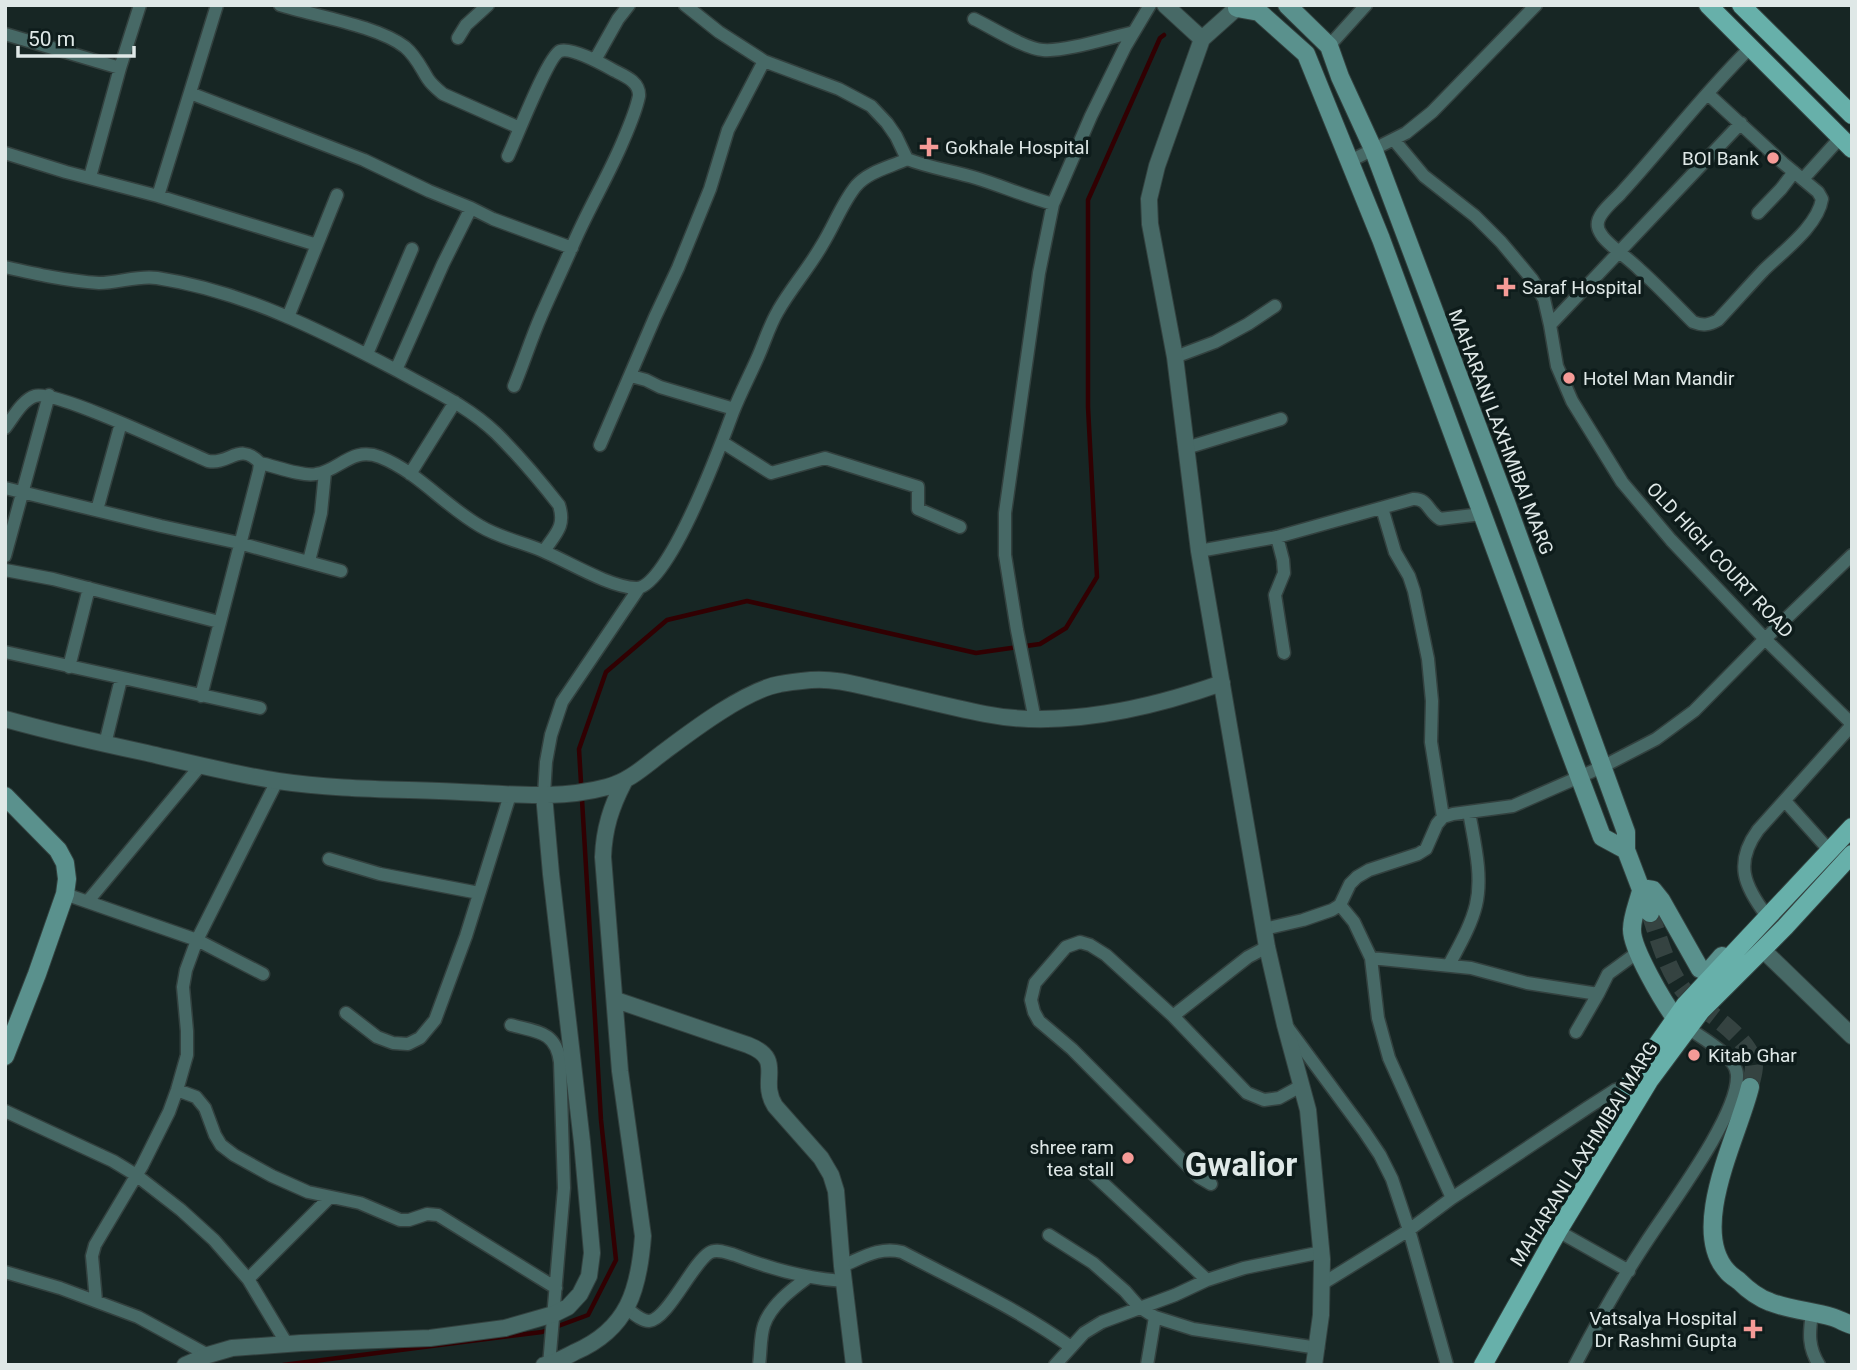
<svg xmlns="http://www.w3.org/2000/svg" width="1857" height="1370" viewBox="0 0 1857 1370" font-family="Roboto,sans-serif">
	<rect width="100%" height="100%" fill="#172624"/>
	<g fill="none" stroke-linecap="round" stroke-linejoin="round">
		<!-- stream -->
		<path stroke="#310002" stroke-width="4.5" d="M 283,1365 L 542,1332 L 588,1315 L 616,1260 L 601,1120 L 579,749 L 606,672 L 667,620 L 747,601 L 976,653 L 1040,644 L 1066,628 L 1097,577 L 1088,407 L 1088,200 L 1160,38 L 1164,35"/>
		<!-- secondary-tunnel -->
		<path stroke="#354341" stroke-width="18" stroke-dasharray="18 9" stroke-linecap="butt" d="M 1650,913 C 1659,939 1667,971 1685,992 C 1704,1012 1751,1037 1754,1066 C 1754,1073 1751,1081 1750,1087"/>
		<defs>
			<path id="minor" d="M 280,5 C 315,16 378,26 405,47 C 416,56 421,68 428,79 C 432,85 437,89 443,94 L 520,128
				M 685,5 L 719,32 L 764,61 L 839,89 L 871,106 L 887,123 L 896,136 L 907,159 C 930,168 953,171 976,178 C 1002,186 1027,197 1053,204
				M 974,19 C 991,27 1025,49 1043,50 C 1065,52 1111,37 1134,32
				M 5,34 L 120,68
				M 458,38 L 466,25 L 488,5
				M 1329,46 L 1366,5
				M 595,60 L 618,19 L 629,5
				M 190,93 L 364,160 L 429,191 L 471,208 L 493,219 L 572,248
				M 1708,94 L 1783,163 L 1818,192 L 1822,199 C 1818,226 1782,252 1763,271 C 1748,287 1733,304 1718,320 C 1709,325 1703,326 1693,322 C 1675,304 1658,286 1639,269 C 1628,258 1612,248 1603,237 C 1601,234 1598,230 1598,227 C 1595,215 1614,201 1621,193 C 1665,145 1704,93 1750,48
				M 1394,140 L 1424,176 L 1475,216 L 1501,242 L 1532,279 L 1544,299 L 1550,325 L 1557,366 L 1572,401 L 1622,482 L 1671,540 L 1765,639 L 1852,724
				M 5,153 L 66,172 L 158,196 L 317,245
				M 508,156 C 516,139 548,56 560,51 C 572,47 604,65 615,71 C 625,76 640,82 639,96 C 636,111 629,127 623,141 C 608,177 587,211 572,247 C 562,270 551,293 541,316 C 531,339 524,362 514,386
				M 1350,161 L 1406,133 L 1432,112 L 1536,5
				M 90,177 L 120,68 L 140,5
				M 1803,179 L 1840,138
				M 158,196 L 217,5
				M 1758,213 L 1781,189 L 1794,172
				M 5,267 C 36,274 67,281 99,283 C 119,283 138,275 157,278 C 243,291 322,331 398,371 C 432,390 468,406 496,433 C 517,454 541,482 559,505 C 566,527 555,534 544,551
				M 288,317 L 337,195
				M 1550,325 L 1741,123
				M 367,354 L 412,249
				M 1175,357 L 1215,342 L 1248,324 L 1275,306
				M 396,370 L 443,264 L 471,208
				M 631,376 L 646,380 L 660,387 L 734,409
				M 5,428 C 13,418 22,400 35,396 C 54,389 182,450 208,461 C 230,465 239,441 260,463 L 259,471 C 239,546 221,621 201,696
				M 722,442 L 771,473 L 825,458 L 918,487 L 918,509 L 960,527
				M 600,445 L 655,317 L 678,268 L 710,189 L 728,130 L 764,61
				M 1186,448 L 1281,419
				M 260,463 C 275,466 302,477 316,474 C 339,471 352,446 380,457 C 418,472 445,506 480,526 C 500,538 522,542 543,551 C 569,562 609,587 636,588 C 668,589 722,442 733,412 C 740,394 749,377 757,359 C 764,344 769,326 778,311 C 791,288 809,268 822,245 C 834,226 842,203 856,186 C 869,171 891,167 907,159
				M 410,474 L 455,402
				M 5,488 L 161,526 L 239,543 L 341,571
				M 1382,508 L 1395,552 L 1409,576 L 1414,591 L 1428,659 L 1432,701 L 1431,742 L 1443,817
				M 97,510 L 121,423
				M 1277,537 L 1283,560 L 1284,573 L 1275,595 L 1284,653
				M 1199,551 L 1277,537 L 1413,499 C 1428,498 1428,512 1440,519 L 1482,514
				M 5,556 L 49,395
				M 309,561 L 321,513 L 325,472
				M 5,570 L 53,579 L 219,622
				M 5,652 L 260,708
				M 69,667 L 89,588
				M 1035,720 L 1017,630 L 1005,555 L 1005,513 L 1039,273 L 1053,204 L 1091,116 L 1125,47 L 1150,5
				M 105,744 L 121,679
				M 544,795 L 546,762 L 551,735 L 562,702 L 639,588
				M 1785,801 L 1829,850
				M 329,859 L 380,874 L 479,893
				M 65,894 L 197,940 L 263,974
				M 88,901 L 201,765
				M 1340,905 L 1354,922 L 1371,958 L 1378,1018 L 1389,1058 L 1452,1198
				M 1767,916 C 1744,886 1734,863 1758,830 L 1852,725
				M 1264,929 L 1303,920 L 1332,910 L 1340,905 L 1350,884 L 1357,877 L 1369,870 L 1418,854 L 1426,849 L 1437,824 L 1443,817 L 1453,814 L 1513,806 L 1602,767 L 1656,739 L 1694,711 L 1765,639 L 1852,555
				M 1371,958 L 1471,968 L 1527,983 L 1598,994
				M 1449,965 C 1459,946 1471,926 1476,905 C 1483,875 1474,841 1469,812
				M 346,1013 L 377,1037 L 393,1043 L 408,1044 L 420,1038 L 435,1020 L 466,936 L 510,795
				M 1173,1016 L 1248,957 L 1267,947
				M 511,1025 C 537,1032 556,1031 560,1062 L 564,1188 L 549,1365
				M 1288,1028 L 1364,1131 L 1380,1155 L 1392,1179 L 1409,1230 L 1447,1365
				M 1576,1032 L 1598,994 L 1608,974 L 1638,952
				M 177,1090 L 196,1097 L 205,1108 L 215,1135 L 221,1145 L 234,1155 L 272,1176 L 308,1192 L 360,1203 L 400,1220 L 409,1220 L 427,1214 L 438,1215 L 556,1288
				M 5,1111 L 113,1161 L 136,1175 L 181,1210 L 214,1240 L 248,1279 L 287,1344
				M 1091,1172 L 1207,1280
				M 1211,1184 L 1199,1177 L 1072,1049 L 1039,1021 L 1034,1012 L 1031,1000 L 1035,983 L 1066,947 L 1080,942 L 1090,945 L 1106,955 L 1173,1016 L 1247,1093 L 1264,1100 L 1279,1098 L 1301,1086
				M 1558,1231 L 1629,1271
				M 1049,1235 L 1093,1263 L 1125,1291 L 1139,1307 L 1155,1317 L 1193,1329 L 1318,1348
				M 842,1266 C 862,1258 880,1246 902,1252 C 959,1282 1018,1309 1071,1347
				M 5,1272 L 60,1288 L 138,1317 L 208,1355
				M 248,1279 L 329,1198
				M 1322,1284 L 1409,1230 L 1452,1198 L 1587,1108 L 1615,1090 L 1635,1084
				M 96,1301 L 92,1256 L 95,1245 L 142,1166 L 169,1112 L 177,1090 L 187,1055 L 187,1031 L 183,987 L 186,970 L 197,940 L 277,781
				M 626,1308 C 632,1312 641,1321 649,1321 C 667,1320 692,1264 709,1253 C 717,1248 727,1253 735,1255 C 771,1269 806,1279 844,1281
				M 1812,1314 C 1809,1333 1808,1347 1819,1365
				M 759,1365 C 761,1351 760,1337 764,1325 C 771,1305 791,1290 807,1278
				M 1055,1365 L 1084,1333 L 1102,1322 L 1175,1295 L 1207,1280 L 1244,1268 L 1322,1252
				M 1147,1365 L 1155,1317
				M 1575,1365 C 1596,1324 1620,1282 1645,1244 C 1668,1208 1739,1115 1737,1075 C 1737,1057 1702,1038 1688,1028"/>
			<path id="tertiary" d="M 1165,5 L 1202,39
				M 1240,5 L 1202,39 L 1157,166 L 1149,199 L 1150,224 L 1175,357 L 1199,551 L 1267,947 L 1285,1025 L 1308,1110 L 1322,1259 L 1321,1315 L 1314,1365
				M 5,719 C 52,732 100,743 147,753 C 190,763 234,774 278,781 C 339,790 400,789 461,792 C 510,794 559,800 607,787 C 630,781 646,765 665,751 C 693,730 746,690 780,684 C 790,682 801,681 811,680 C 834,678 858,685 880,690 C 915,698 950,707 985,714 C 1061,729 1151,708 1222,683
				M 1762,949 L 1852,1036
				M 616,1000 L 748,1045 C 786,1060 758,1079 775,1106 L 821,1158 L 831,1175 L 836,1191 L 842,1266 L 854,1365
				M 185,1365 L 208,1355 L 232,1348 L 301,1343 L 430,1338 L 505,1328 L 554,1314 L 568,1307 L 580,1294 L 589,1276 L 592,1253 L 582,1142 L 551,874 L 544,795
				M 544,1365 C 555,1363 565,1357 575,1352 C 628,1329 639,1290 643,1236 L 620,1071 L 603,857 C 604,829 611,807 624,782"/>
			<path id="secondary" d="M 1287,5 L 1329,46 L 1340,77 L 1374,151 L 1507,505 L 1626,832 L 1626,850 L 1650,913
				M 1237,8 L 1259,12 L 1306,54 L 1381,239 L 1561,728 L 1602,837 L 1626,850
				M 5,796 L 58,850 L 65,863 L 67,879 L 65,894 L 37,974 L 5,1056
				M 1641,891 L 1647,889 L 1653,890 L 1661,900 L 1700,969 L 1709,971 L 1722,956
				M 1641,891 C 1638,903 1632,917 1632,929 C 1631,948 1664,1003 1676,1019
				M 1750,1087 C 1739,1134 1688,1228 1727,1271 C 1730,1275 1735,1278 1739,1281 C 1747,1289 1759,1298 1770,1302 C 1790,1310 1812,1311 1832,1317 C 1839,1319 1845,1323 1852,1325"/>
			<path id="primary" d="M 1708,5 L 1852,149
				M 1741,5 L 1852,115
				M 1628,1086 L 1685,1005 L 1852,827
				M 1483,1365 L 1558,1231 L 1649,1081 L 1701,1011 L 1785,927 L 1852,854"/>
		</defs>
		<!-- minor casing -->
		<use href="#minor" stroke="#33413f" stroke-width="15"/>
		<!-- tertiary casing -->
		<use href="#tertiary" stroke="#33413f" stroke-width="18"/>
		<!-- secondary casing -->
		<use href="#secondary" stroke="#33413f" stroke-width="20"/>
		<!-- primary casing -->
		<use href="#primary" stroke="#33413f" stroke-width="20"/>
		<!-- minor -->
		<use href="#minor" stroke="#476966" stroke-width="12"/>
		<!-- tertiary -->
		<use href="#tertiary" stroke="#476966" stroke-width="16"/>
		<!-- secondary -->
		<use href="#secondary" stroke="#5a918d" stroke-width="18"/>
		<!-- primary -->
		<use href="#primary" stroke="#67b0aa" stroke-width="18"/>
	</g>
	<!-- markers -->
	<g fill="#f59b97" stroke="#0e1c1b" stroke-width="2.5">
		<path d="M925.5 136.5h7v7h7v7h-7v7h-7v-7h-7v-7h7z"/>
		<circle cx="1773" cy="158" r="7"/>
		<path d="M1502.5 276.5h7v7h7v7h-7v7h-7v-7h-7v-7h7z"/>
		<circle cx="1569" cy="378" r="7"/>
		<circle cx="1694" cy="1055" r="7"/>
		<circle cx="1128" cy="1158" r="7"/>
		<path d="M1749.5 1318.5h7v7h7v7h-7v7h-7v-7h-7v-7h7z"/>
	</g>
	<g text-anchor="middle" dominant-baseline="central" stroke-width="7" stroke-linejoin="round" paint-order="stroke">
		<!-- poi labels -->
		<g font-size="19" fill="#dfe8e7" stroke="#0e1c1b" text-anchor="start">
			<text x="945" y="147">Gokhale Hospital</text>
			<text x="1759" y="158" text-anchor="end">BOI Bank</text>
			<text x="1522" y="287">Saraf Hospital</text>
			<text x="1583" y="378">Hotel Man Mandir</text>
			<text x="1708" y="1055">Kitab Ghar</text>
			<text x="1114" y="1147" text-anchor="end">shree ram<tspan x="1114" dy="22">tea stall</tspan></text>
			<text x="1737" y="1318" text-anchor="end">Vatsalya Hospital<tspan x="1737" dy="22">Dr Rashmi Gupta</tspan></text>
		</g>
		<!-- street labels -->
		<g font-size="19" fill="#dfe8e7" stroke="#0e1c1b">
			<text transform="translate(1501 432) rotate(69)">MAHARANI LAXHMIBAI MARG</text>
			<text transform="translate(1720 560) rotate(47)">OLD HIGH COURT ROAD</text>
			<text transform="translate(1584 1154) rotate(-58)">MAHARANI LAXHMIBAI MARG</text>
		</g>
		<!-- town labels -->
		<g font-size="33" font-weight="bold" fill="#dfe8e7" stroke="#0e1c1b">
			<text x="1241" y="1164">Gwalior</text>
		</g>
	</g>
	<!-- border -->
	<rect width="1857" height="1370" fill="none" stroke="#dfe8e7" stroke-width="14"/>
	<!-- scale -->
	<path d="M18 46v10h116v-10" fill="none" stroke="#dfe8e7" stroke-width="3.5"/>
	<text x="28" y="46" font-size="21" fill="#dfe8e7" stroke="#0e1c1b" stroke-width="5" paint-order="stroke">50 m</text>
</svg>
